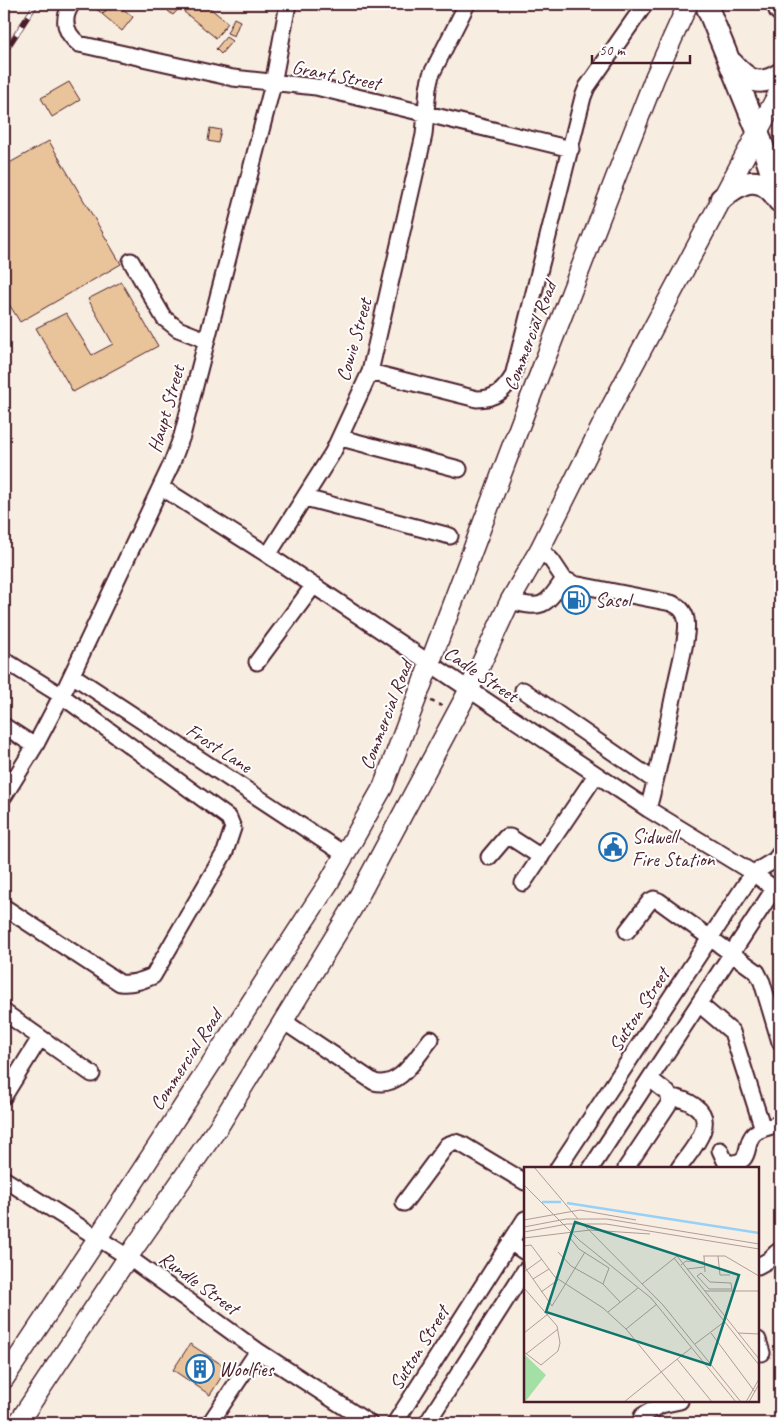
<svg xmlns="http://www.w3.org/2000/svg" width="784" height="1427" viewBox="0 0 784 1427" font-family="Caveat,sans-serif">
	<rect width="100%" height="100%" fill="#f8ede1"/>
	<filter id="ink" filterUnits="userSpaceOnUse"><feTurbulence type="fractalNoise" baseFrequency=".02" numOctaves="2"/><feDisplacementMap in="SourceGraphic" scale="10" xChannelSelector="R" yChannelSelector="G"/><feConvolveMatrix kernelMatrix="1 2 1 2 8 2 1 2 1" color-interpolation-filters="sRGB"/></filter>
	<g filter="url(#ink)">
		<!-- building -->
		<path fill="#e9c49a" stroke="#4a1f2b" d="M 100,4 L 111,4 L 103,14 L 96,9 Z
			M 111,4 L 117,4 L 133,17 L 122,31 L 102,14 Z
			M 173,4 L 183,4 L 173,15 L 168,11 Z
			M 190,4 L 205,4 L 228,23 L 216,38 L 184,12 Z
			M 234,18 L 240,21 L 234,36 L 227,33 Z
			M 226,37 L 232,41 L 221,54 L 216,49 Z
			M 69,82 L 80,100 L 52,117 L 41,98 Z
			M 210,128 L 221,130 L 218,143 L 208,141 Z
			M 49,141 L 121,264 L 20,322 L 4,296 L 4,166 Z
			M 121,282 L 158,346 L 73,392 L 36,328 L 66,313 L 92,355 L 113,344 L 88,299 Z
			M 190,1344 L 227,1368 L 210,1395 L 173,1370 Z"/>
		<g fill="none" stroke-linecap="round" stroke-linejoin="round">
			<defs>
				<path id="minor" d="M 72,4 C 61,19 65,33 79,44 L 233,78 L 316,87 L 571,149
					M 131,261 L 164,318 L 178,329 L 206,340
					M 370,372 L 477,399 C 495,399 504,391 513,376 L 583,97 L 587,87 L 645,4
					M 341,438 L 459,469
					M 161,487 L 268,555 L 648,809 L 753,873 L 780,893
					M 305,498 L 450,536
					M 540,549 L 552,561 L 564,579 L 574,584 L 671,603 C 679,606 684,610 686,619 C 689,633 680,664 677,679 C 668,722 660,766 648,809
					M 268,555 L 333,452 L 370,372 L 424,135 L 428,88 L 431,75 L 467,4
					M 510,601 C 544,610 545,606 564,579
					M 4,660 L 62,696 L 229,818 L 233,828 L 225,852 L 153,976 C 141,981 133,984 120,983 L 4,907
					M 257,662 L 314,585
					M 72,675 L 344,854
					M 523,690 L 655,781
					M 4,726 L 35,746
					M 4,796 L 35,746 L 66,687 L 171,465 L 182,436 L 273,84 L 288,4
					M 489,857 L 506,837 L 510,837 L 541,857
					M 523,883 L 596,775
					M 627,931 L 650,901 L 654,899 L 659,901 L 757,972 L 762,982 L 780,1042
					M 699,1004 L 732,1032 L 763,1129
					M 4,1012 L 92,1074
					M 283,1021 L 374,1082 C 400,1089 416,1057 431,1039
					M 4,1096 L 40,1038
					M 670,1097 C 680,1098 687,1100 695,1106 C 719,1123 690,1151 679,1168
					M 720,1150 L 725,1161 L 728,1163 C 754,1164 743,1144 754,1134 C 760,1128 772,1126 780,1124
					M 558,1168 L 753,873 L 775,860 L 780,853
					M 591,1168 L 774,889
					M 626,1168 L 670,1102 L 668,1093 L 650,1079
					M 4,1179 L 128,1257 L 258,1351 L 369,1423
					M 404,1203 L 447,1145 L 455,1142 L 463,1145 L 525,1182
					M 510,1242 L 525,1252
					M 758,1266 L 769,1260 L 776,1253 L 780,1250
					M 758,1340 L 762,1353
					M 642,1416 L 661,1405 L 680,1401
					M 210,1423 L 258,1351
					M 395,1423 L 525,1219
					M 427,1423 L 525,1270"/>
				<path id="major" d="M 4,1379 L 97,1239 L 328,884 L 383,787 L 526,409 L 626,151 L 655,77 L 688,4
					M 18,1423 L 128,1257 L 219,1126 L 353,907 L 469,690 L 510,601 L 540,549 L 611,407 L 780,90"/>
				<path id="highway" d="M 706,4 L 758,132 L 780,199
					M 778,4 L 780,10
					M 732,63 C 747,80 759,88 780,74
					M 721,199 C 743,180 761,173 779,201"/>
			</defs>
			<!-- minor casing -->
			<use href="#minor" stroke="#4a1f2b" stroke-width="19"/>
			<!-- major casing -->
			<use href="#major" stroke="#4a1f2b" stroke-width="22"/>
			<!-- highway casing -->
			<use href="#highway" stroke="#4a1f2b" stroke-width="25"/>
			<!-- path -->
			<path stroke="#4a1f2b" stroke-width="2.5" stroke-dasharray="4 4" stroke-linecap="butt" d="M 431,701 L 444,707"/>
			<!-- minor -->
			<use href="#minor" stroke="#fff" stroke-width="15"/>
			<!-- major -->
			<use href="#major" stroke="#fff" stroke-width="19"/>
			<!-- highway -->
			<use href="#highway" stroke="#fff" stroke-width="21"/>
			<defs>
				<path id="rail" d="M 4,53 L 36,4"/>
			</defs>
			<!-- rail casing -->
			<use href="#rail" stroke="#4a1f2b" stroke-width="5.5"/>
			<!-- rail -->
			<use href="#rail" stroke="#fff" stroke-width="4" stroke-dasharray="11" stroke-linecap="butt"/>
		</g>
	</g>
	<!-- icons -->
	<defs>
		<symbol id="fuel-ring" viewBox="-11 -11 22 22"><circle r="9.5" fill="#fff" stroke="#1f6fb2" stroke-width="1.5"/><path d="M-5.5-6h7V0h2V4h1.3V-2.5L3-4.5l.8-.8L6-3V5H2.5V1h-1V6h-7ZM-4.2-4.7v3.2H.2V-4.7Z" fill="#1f6fb2"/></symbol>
		<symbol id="civic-ring" viewBox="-11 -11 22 22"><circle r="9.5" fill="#fff" stroke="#1f6fb2" stroke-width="1.5"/><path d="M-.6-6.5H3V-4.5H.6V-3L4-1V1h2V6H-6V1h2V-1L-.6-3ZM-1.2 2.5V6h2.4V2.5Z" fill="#1f6fb2"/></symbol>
		<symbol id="building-ring" viewBox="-11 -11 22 22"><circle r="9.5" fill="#fff" stroke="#1f6fb2" stroke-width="1.5"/><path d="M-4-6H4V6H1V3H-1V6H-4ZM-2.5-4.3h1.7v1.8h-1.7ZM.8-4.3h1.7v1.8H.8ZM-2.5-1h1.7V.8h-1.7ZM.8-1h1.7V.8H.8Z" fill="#1f6fb2"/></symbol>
	</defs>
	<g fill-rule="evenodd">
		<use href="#fuel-ring" x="560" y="584" width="32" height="32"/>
		<use href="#civic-ring" x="597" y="831" width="32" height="32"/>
		<use href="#building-ring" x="184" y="1353" width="32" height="32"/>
	</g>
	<g text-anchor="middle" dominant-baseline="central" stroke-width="4" stroke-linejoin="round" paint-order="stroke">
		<!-- street labels -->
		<g font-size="20" fill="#4a1f2b" stroke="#fff">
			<text transform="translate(336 75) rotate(11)">Grant Street</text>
			<text transform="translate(530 336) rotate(-69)">Commercial Road</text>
			<text transform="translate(354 340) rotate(-74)">Cowie Street</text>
			<text transform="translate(166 409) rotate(-74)">Haupt Street</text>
			<text transform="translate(481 674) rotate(34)">Cadle Street</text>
			<text transform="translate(386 715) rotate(-69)">Commercial Road</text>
			<text transform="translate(219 748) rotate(33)">Frost Lane</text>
			<text transform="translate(639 1010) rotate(-57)">Sutton Street</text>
			<text transform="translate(186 1060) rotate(-57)">Commercial Road</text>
			<text transform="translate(199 1283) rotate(36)">Rundle Street</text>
			<text transform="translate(419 1348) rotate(-58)">Sutton Street</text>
		</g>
		<!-- poi labels -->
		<g font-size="20" fill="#4a1f2b" stroke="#fff" text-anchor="start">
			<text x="595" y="600">Sasol</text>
			<text x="632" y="836">Sidwell<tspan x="632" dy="23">Fire Station</tspan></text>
			<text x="219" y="1369">Woolfies</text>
		</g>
	</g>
	<!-- overview -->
	<g transform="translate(524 1167)">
		<rect width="235" height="235" fill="#f8ede1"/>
		<path d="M 0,187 L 22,208 L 1,235 L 0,235 Z" fill="#a4e0a6"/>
		<path fill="none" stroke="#97d1f7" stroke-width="2.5" d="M 18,35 L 37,35M 43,36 L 235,66"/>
		<path fill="none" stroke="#b29b98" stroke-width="1" d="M 10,0 L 54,52M 0,18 L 55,73 L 127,131 L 212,235M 0,53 L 56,43 L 112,53M 59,57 L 139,138 L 217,235M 0,60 L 42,52 L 83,52 L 235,77M 0,65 L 43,57 L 82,57 L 235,82M 0,71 L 66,63 L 126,67M 46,71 L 55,82 L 85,101 L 79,117M 0,79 L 7,78 L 31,110 L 79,141 L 102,162 L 162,235M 34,85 L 47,99 L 79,117 L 96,135M 179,89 L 201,89 L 235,109M 180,89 L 181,105M 194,89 L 196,108 L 206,108M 0,90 L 2,102 L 28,139 L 61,85M 150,91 L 235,198M 157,98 L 162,94 L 180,95M 163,102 L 180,100M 0,105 L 18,92M 173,109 L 177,106 L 186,115 L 207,116 L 208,124M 173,109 L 185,122 L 207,122M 9,112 L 25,102M 118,117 L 153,89 L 235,192M 0,121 L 33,159 L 36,176 L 34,184 L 17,198 L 0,185M 181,124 L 235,124M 17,125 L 34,113M 84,145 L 114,121M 102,162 L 133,137M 0,166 L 24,147M 187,166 L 231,225M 214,166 L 235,167M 171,177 L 200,155M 2,187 L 34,162M 153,192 L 188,235M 100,235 L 167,181M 222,235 L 235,212M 225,235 L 235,217"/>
		<path fill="#0f766e" fill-opacity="0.15" stroke="#0f766e" stroke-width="2.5" d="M 51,55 L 215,108 L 186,198 L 22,145 Z"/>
		<rect width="235" height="235" fill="none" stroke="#4a1f2b" stroke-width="2.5"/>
	</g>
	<!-- margin -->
	<rect width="784" height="1427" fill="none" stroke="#fff" stroke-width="20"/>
	<rect x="10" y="10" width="764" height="1407" fill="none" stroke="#4a1f2b" stroke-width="2" filter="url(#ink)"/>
	<!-- scale -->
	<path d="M592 55v8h98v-8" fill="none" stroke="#4a1f2b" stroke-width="2.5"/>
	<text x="599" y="55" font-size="15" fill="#4a1f2b" stroke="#ffffff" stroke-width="4" paint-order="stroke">50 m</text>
</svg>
